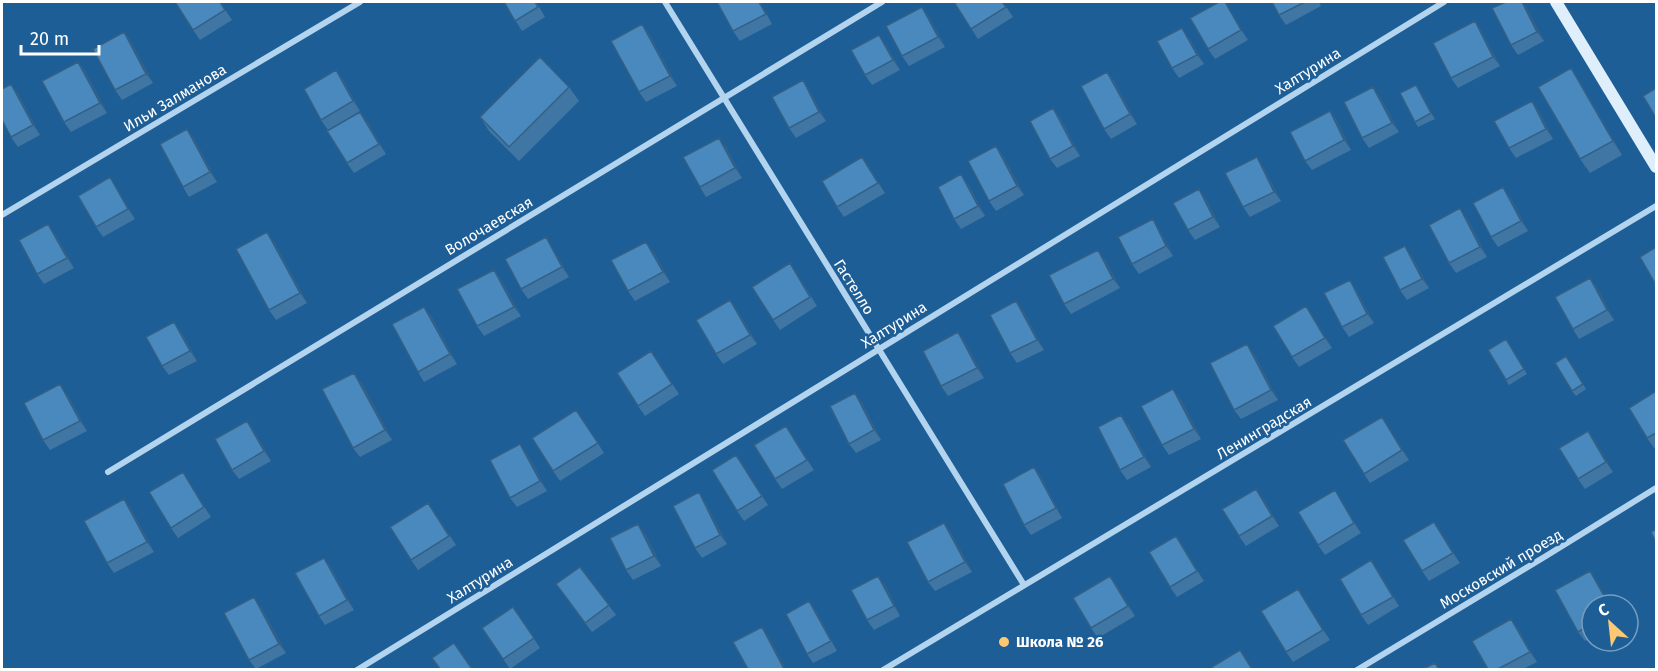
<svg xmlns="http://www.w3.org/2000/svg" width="1658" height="671" viewBox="0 0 1658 671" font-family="'Fira Sans',sans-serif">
	<rect width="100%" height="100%" fill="#1e5e96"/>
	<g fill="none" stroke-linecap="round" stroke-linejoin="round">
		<!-- street -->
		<path stroke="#b2d4ef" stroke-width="6" d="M 665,2 L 1024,585
			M 2,215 L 360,2
			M 108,472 L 882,2
			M 357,670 L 1444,2
			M 883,670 L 1656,206
			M 1357,670 L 1546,556 L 1656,488"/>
		<!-- secondary -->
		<path stroke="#dfeefb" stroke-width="12" d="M 1556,2 L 1656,167"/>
	</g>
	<!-- wall -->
	<path fill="#4076a3" d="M 220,2 L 232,20 L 200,40 L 193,30 Z
		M 504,2 L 536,2 L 545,17 L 522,31 Z
		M 717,2 L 760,2 L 772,24 L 740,41 L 733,31 Z
		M 954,2 L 1003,2 L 1013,17 L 978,39 Z
		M 1225,2 L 1248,40 L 1215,59 L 1208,49 Z
		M 1272,2 L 1319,2 L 1321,6 L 1286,25 L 1279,15 Z
		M 1525,5 L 1544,41 L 1518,55 L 1511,45 Z
		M 922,7 L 929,17 L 945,47 L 909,66 L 902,56 Z
		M 1475,21 L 1481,31 L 1500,66 L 1458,88 L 1451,78 Z
		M 642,24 L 649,34 L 677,86 L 646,102 L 639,92 Z
		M 124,32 L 131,42 L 153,83 L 122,100 L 115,90 Z
		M 1189,38 L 1204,64 L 1179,78 L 1172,68 Z
		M 886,45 L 900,70 L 872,85 L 865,75 Z
		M 78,62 L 85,71 L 107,113 L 71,132 L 64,122 Z
		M 1571,68 L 1580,82 L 1622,155 L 1590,173 L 1580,159 Z
		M 336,70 L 343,80 L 360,111 L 328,130 L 321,120 Z
		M 1107,72 L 1114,81 L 1137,124 L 1111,139 L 1104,129 Z
		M 803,80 L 809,90 L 826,121 L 796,138 L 789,128 Z
		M 11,84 L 18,94 L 40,135 L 18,147 L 11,137 Z
		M 1416,85 L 1435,119 L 1418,127 L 1415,122 Z
		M 569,87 L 579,101 L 519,161 L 489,131 L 480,117 Z
		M 1380,97 L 1399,132 L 1369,148 L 1362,138 Z
		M 1053,108 L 1060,118 L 1080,156 L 1057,168 L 1050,159 Z
		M 1330,111 L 1337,121 L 1351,150 L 1312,170 L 1305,161 Z
		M 1539,111 L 1553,139 L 1516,158 L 1509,148 Z
		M 367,121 L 386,154 L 354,173 L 347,163 Z
		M 187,129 L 194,139 L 217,182 L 189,197 L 183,187 Z
		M 996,146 L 1003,156 L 1024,195 L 996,211 L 989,201 Z
		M 726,147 L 742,178 L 706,197 L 700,187 Z
		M 869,167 L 885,193 L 844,217 L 837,207 Z
		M 1263,167 L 1281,201 L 1250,217 L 1243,207 Z
		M 968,184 L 985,216 L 961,229 L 954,219 Z
		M 116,187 L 135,219 L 103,237 L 96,227 Z
		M 1510,197 L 1528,231 L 1498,247 L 1491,237 Z
		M 1206,199 L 1220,227 L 1195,240 L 1188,230 Z
		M 1467,218 L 1487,257 L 1456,273 L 1449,263 Z
		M 1159,229 L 1173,256 L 1139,274 L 1132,264 Z
		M 55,234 L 74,268 L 44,284 L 37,274 Z
		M 546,237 L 552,247 L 569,277 L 528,299 L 521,289 Z
		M 274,242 L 307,303 L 276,320 L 269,310 Z
		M 653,251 L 670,282 L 635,301 L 628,291 Z
		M 1411,255 L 1429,288 L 1407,300 L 1400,290 Z
		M 1105,260 L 1120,288 L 1071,314 L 1064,304 Z
		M 790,263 L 817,306 L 780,330 L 773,320 Z
		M 494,270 L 501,280 L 521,316 L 484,336 L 477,326 Z
		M 1590,278 L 1597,288 L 1614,320 L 1579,339 L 1573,329 Z
		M 1356,290 L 1374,323 L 1349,337 L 1342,327 Z
		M 730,300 L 737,310 L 757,344 L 723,364 L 716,354 Z
		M 1016,301 L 1023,311 L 1044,350 L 1017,363 L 1010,353 Z
		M 1306,306 L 1332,348 L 1299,367 L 1292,357 Z
		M 431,316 L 457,364 L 424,382 L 418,372 Z
		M 181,332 L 197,361 L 169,375 L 162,366 Z
		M 958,332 L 965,342 L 984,378 L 948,396 L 941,386 Z
		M 1506,339 L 1527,374 L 1509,385 L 1506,380 Z
		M 651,351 L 679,394 L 645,416 L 638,406 Z
		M 1254,354 L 1278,400 L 1241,419 L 1234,410 Z
		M 1569,361 L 1586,389 L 1576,396 L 1572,391 Z
		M 361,382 L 392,440 L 360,457 L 353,448 Z
		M 1656,391 L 1656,447 L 1654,448 L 1647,438 Z
		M 67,394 L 87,431 L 50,450 L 43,440 Z
		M 1180,398 L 1201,439 L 1169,455 L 1162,445 Z
		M 862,403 L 881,440 L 856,453 L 849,444 Z
		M 1382,417 L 1409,460 L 1370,483 L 1364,474 Z
		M 583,420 L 604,453 L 560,481 L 553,471 Z
		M 247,421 L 254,431 L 271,461 L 239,479 L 232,470 Z
		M 1128,424 L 1151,467 L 1127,480 L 1120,470 Z
		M 1588,431 L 1613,472 L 1585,489 L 1578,479 Z
		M 793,436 L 814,470 L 782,489 L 775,479 Z
		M 527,453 L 547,491 L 517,507 L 510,498 Z
		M 736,455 L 768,505 L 744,521 L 737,511 Z
		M 1034,467 L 1041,477 L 1062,518 L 1031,535 L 1024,525 Z
		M 183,472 L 211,517 L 178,538 L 171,528 Z
		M 1263,498 L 1279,526 L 1246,546 L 1239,536 Z
		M 124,499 L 131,509 L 154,552 L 114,573 L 107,563 Z
		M 1341,500 L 1361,533 L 1325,555 L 1318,545 Z
		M 705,502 L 727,544 L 702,558 L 695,548 Z
		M 428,503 L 456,545 L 418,570 L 411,560 Z
		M 1434,522 L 1460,563 L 1429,581 L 1422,571 Z
		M 944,523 L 951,533 L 972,572 L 935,591 L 928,582 Z
		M 638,524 L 645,534 L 661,566 L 633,580 L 626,570 Z
		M 1176,536 L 1204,581 L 1177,597 L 1170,587 Z
		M 324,558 L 331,568 L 354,610 L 325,625 L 319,616 Z
		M 580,567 L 616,615 L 592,632 L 556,584 Z
		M 1378,570 L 1399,606 L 1368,625 L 1361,615 Z
		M 1597,581 L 1592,605 L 1592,637 L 1585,641 L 1578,632 Z
		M 885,585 L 900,616 L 874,630 L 867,620 Z
		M 1117,586 L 1135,616 L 1098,638 L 1091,628 Z
		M 1298,589 L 1330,640 L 1293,662 L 1286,652 Z
		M 809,601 L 816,611 L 837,651 L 813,663 L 807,654 Z
		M 261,607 L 286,653 L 256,669 L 249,660 Z
		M 513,607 L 540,648 L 510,669 L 482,628 Z
		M 1511,619 L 1518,629 L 1537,662 L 1523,669 L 1488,669 Z"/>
	<!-- shaded-wall -->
	<path fill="#346085" d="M 1225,2 L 1230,9 L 1248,40 L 1241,30 Z
		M 1522,2 L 1523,2 L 1525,5 L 1544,41 L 1537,32 Z
		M 922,7 L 929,17 L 945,47 L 938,37 Z
		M 1475,21 L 1481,31 L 1500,66 L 1493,57 Z
		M 642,24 L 649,34 L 677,86 L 670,76 Z
		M 1182,28 L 1189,38 L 1204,64 L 1197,55 Z
		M 124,32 L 131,42 L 153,83 L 146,74 Z
		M 879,35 L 886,45 L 900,70 L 893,60 Z
		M 78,62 L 85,71 L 107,113 L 100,103 Z
		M 1571,68 L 1580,82 L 1622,155 L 1613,141 Z
		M 336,70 L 343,80 L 360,111 L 353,101 Z
		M 1107,72 L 1114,81 L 1137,124 L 1130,114 Z
		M 803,80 L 809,90 L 826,121 L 819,112 Z
		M 11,84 L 18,94 L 40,135 L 33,125 Z
		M 1416,85 L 1420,90 L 1435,119 L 1431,113 Z
		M 1373,87 L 1380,97 L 1399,132 L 1392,123 Z
		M 1532,101 L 1539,111 L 1553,139 L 1546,129 Z
		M 1053,108 L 1060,118 L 1080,156 L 1073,146 Z
		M 1330,111 L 1337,121 L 1351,150 L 1344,140 Z
		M 360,112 L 367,121 L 386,154 L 379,144 Z
		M 187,129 L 194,139 L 217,182 L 210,172 Z
		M 719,138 L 726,147 L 742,178 L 735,168 Z
		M 996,146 L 1003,156 L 1024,195 L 1017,186 Z
		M 862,157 L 869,167 L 885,193 L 878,183 Z
		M 1257,157 L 1263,167 L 1281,201 L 1274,192 Z
		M 961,174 L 968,184 L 985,216 L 978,206 Z
		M 110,177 L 116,187 L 135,219 L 128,209 Z
		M 1503,187 L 1510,197 L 1528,231 L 1521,221 Z
		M 1199,189 L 1206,199 L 1220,227 L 1213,217 Z
		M 1460,208 L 1467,218 L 1487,257 L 1480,247 Z
		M 1153,219 L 1159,229 L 1173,256 L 1166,246 Z
		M 48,224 L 55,234 L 74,268 L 67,258 Z
		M 267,232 L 274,242 L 307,303 L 300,293 Z
		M 546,237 L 552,247 L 569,277 L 562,267 Z
		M 646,242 L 653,251 L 670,282 L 663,272 Z
		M 1405,246 L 1411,255 L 1429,288 L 1422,279 Z
		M 1098,250 L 1105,260 L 1120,288 L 1113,279 Z
		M 494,270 L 501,280 L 521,316 L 514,307 Z
		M 1590,278 L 1597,288 L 1614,320 L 1607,310 Z
		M 1350,280 L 1356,290 L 1374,323 L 1367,314 Z
		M 730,300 L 737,310 L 757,344 L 750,335 Z
		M 1016,301 L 1023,311 L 1044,350 L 1037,340 Z
		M 1306,306 L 1313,316 L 1332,348 L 1325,338 Z
		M 424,307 L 431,316 L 457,364 L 450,354 Z
		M 174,322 L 181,332 L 197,361 L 190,351 Z
		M 958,332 L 965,342 L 984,378 L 977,368 Z
		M 1247,344 L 1254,354 L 1278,400 L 1271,390 Z
		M 354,373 L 361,382 L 392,440 L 385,430 Z
		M 60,384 L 67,394 L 87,431 L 80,421 Z
		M 1173,389 L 1180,398 L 1201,439 L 1194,429 Z
		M 855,393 L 862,403 L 881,440 L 874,430 Z
		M 1121,415 L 1128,424 L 1151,467 L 1144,457 Z
		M 1382,417 L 1389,427 L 1409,460 L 1402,450 Z
		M 247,421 L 254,431 L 271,461 L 264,451 Z
		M 786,426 L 793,436 L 814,470 L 807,460 Z
		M 1588,431 L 1595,440 L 1613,472 L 1606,462 Z
		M 520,444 L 527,453 L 547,491 L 540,481 Z
		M 736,455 L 743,464 L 768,505 L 762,496 Z
		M 1034,467 L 1041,477 L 1062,518 L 1056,508 Z
		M 183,472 L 189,481 L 211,517 L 204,507 Z
		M 1256,489 L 1263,498 L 1279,526 L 1272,516 Z
		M 1335,490 L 1341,500 L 1361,533 L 1354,523 Z
		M 699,492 L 705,502 L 727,544 L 720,535 Z
		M 124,499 L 131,509 L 154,552 L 147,542 Z
		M 1434,522 L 1441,531 L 1460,563 L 1453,553 Z
		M 944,523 L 951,533 L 972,572 L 965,562 Z
		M 638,524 L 645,534 L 661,566 L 654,556 Z
		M 1176,536 L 1183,546 L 1204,581 L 1197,571 Z
		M 324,558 L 331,568 L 354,610 L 347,600 Z
		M 1371,560 L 1378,570 L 1399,606 L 1393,597 Z
		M 1590,571 L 1597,581 L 1610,605 L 1609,605 Z
		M 878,576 L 885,585 L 900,616 L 894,606 Z
		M 1110,576 L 1117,586 L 1135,616 L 1128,606 Z
		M 1298,589 L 1305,599 L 1330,640 L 1323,630 Z
		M 254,597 L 261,607 L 286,653 L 279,644 Z
		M 809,601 L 816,611 L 837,651 L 831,641 Z
		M 1511,619 L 1518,629 L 1537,662 L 1530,652 Z
		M 762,627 L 769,637 L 786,669 L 784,669 Z"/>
	<!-- building -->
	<path fill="#4a89be" stroke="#346085" stroke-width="1.5" d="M 175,2 L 220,2 L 225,10 L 193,30 Z
		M 504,2 L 535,2 L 538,7 L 515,21 Z
		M 717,2 L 759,2 L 766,14 L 733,31 Z
		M 954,2 L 1002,2 L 1006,7 L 971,29 Z
		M 1219,2 L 1225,2 L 1241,30 L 1208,49 L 1190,18 Z
		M 1272,2 L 1305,2 L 1279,15 Z
		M 1506,2 L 1522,2 L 1537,32 L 1511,45 L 1492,8 Z
		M 922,7 L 938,37 L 902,56 L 886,26 Z
		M 1475,21 L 1493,57 L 1451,78 L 1433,43 Z
		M 642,24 L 670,76 L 639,92 L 611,41 Z
		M 1182,28 L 1197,55 L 1172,68 L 1157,41 Z
		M 124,32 L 146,74 L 115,90 L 93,49 Z
		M 879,35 L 893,60 L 865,75 L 851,50 Z
		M 540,57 L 569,87 L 509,147 L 480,117 Z
		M 78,62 L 100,103 L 64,122 L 42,81 Z
		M 1571,68 L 1613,141 L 1580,159 L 1538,87 Z
		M 336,70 L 353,101 L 321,120 L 304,89 Z
		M 1107,72 L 1130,114 L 1104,129 L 1081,86 Z
		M 803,80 L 819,112 L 789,128 L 772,97 Z
		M 11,84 L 33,125 L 11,137 L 2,120 L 2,89 Z
		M 1416,85 L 1431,113 L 1415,122 L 1400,93 Z
		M 1373,87 L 1392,123 L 1362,138 L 1344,102 Z
		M 1656,88 L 1656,118 L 1643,96 Z
		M 1532,101 L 1546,129 L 1509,148 L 1494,121 Z
		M 1053,108 L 1073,146 L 1050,159 L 1030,121 Z
		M 1330,111 L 1344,140 L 1305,161 L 1290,132 Z
		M 360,112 L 379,144 L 347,163 L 327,131 Z
		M 187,129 L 210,172 L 183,187 L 160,144 Z
		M 719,138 L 735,168 L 700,187 L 683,157 Z
		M 996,146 L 1017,186 L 989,201 L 968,161 Z
		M 862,157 L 878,183 L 837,207 L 822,181 Z
		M 1257,157 L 1274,192 L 1243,207 L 1225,173 Z
		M 961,174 L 978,206 L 954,219 L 938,187 Z
		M 110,177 L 128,209 L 96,227 L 78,196 Z
		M 1503,187 L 1521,221 L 1491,237 L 1473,203 Z
		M 1199,189 L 1213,217 L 1188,230 L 1173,203 Z
		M 1460,208 L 1480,247 L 1449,263 L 1429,225 Z
		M 1153,219 L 1166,246 L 1132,264 L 1118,237 Z
		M 48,224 L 67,258 L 37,274 L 19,240 Z
		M 267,232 L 300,293 L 269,310 L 236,249 Z
		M 546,237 L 562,267 L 521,289 L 505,259 Z
		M 646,242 L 663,272 L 628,291 L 611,260 Z
		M 1405,246 L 1422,279 L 1400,290 L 1383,257 Z
		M 1656,247 L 1656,285 L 1640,257 Z
		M 1098,250 L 1113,279 L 1064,304 L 1049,275 Z
		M 790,263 L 810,297 L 773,320 L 752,287 Z
		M 494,270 L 514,307 L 477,326 L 457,289 Z
		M 1590,278 L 1607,310 L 1573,329 L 1555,297 Z
		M 1350,280 L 1367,314 L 1342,327 L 1324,293 Z
		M 730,300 L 750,335 L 716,354 L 696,320 Z
		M 1016,301 L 1037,340 L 1010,353 L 990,315 Z
		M 1306,306 L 1325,338 L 1292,357 L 1273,326 Z
		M 424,307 L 450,354 L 418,372 L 392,324 Z
		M 174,322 L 190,351 L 162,366 L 146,337 Z
		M 958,332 L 977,368 L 941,386 L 923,351 Z
		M 1506,339 L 1524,369 L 1506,380 L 1488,350 Z
		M 1247,344 L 1271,390 L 1234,410 L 1210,363 Z
		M 651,351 L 672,384 L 638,406 L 617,373 Z
		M 1566,356 L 1583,384 L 1572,391 L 1555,363 Z
		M 354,373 L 385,430 L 353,448 L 322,389 Z
		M 60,384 L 80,421 L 43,440 L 24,403 Z
		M 1173,389 L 1194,429 L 1162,445 L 1141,406 Z
		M 1656,391 L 1656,433 L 1647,438 L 1629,408 Z
		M 855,393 L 874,430 L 849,444 L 830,406 Z
		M 576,410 L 598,443 L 553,471 L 532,438 Z
		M 1121,415 L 1144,457 L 1120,470 L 1098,427 Z
		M 1382,417 L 1402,450 L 1364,474 L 1343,440 Z
		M 247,421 L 264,451 L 232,470 L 215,439 Z
		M 786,426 L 807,460 L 775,479 L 754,445 Z
		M 1588,431 L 1606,462 L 1578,479 L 1559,448 Z
		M 520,444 L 540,481 L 510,498 L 490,460 Z
		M 736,455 L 762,496 L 737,511 L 712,470 Z
		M 1034,467 L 1056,508 L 1024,525 L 1003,484 Z
		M 183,472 L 204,507 L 171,528 L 149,492 Z
		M 1256,489 L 1272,516 L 1239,536 L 1222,509 Z
		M 1335,490 L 1354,523 L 1318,545 L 1298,512 Z
		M 699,492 L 720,535 L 695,548 L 673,506 Z
		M 124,499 L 147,542 L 107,563 L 84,521 Z
		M 428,503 L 449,536 L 411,560 L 390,527 Z
		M 1434,522 L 1453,553 L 1422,571 L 1403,540 Z
		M 944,523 L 965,562 L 928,582 L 907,542 Z
		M 638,524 L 654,556 L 626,570 L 610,538 Z
		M 1656,529 L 1656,542 L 1651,532 Z
		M 1176,536 L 1197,571 L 1170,587 L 1149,552 Z
		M 324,558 L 347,600 L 319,616 L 295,573 Z
		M 1371,560 L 1393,597 L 1361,615 L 1340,579 Z
		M 580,567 L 609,605 L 585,623 L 556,584 Z
		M 1590,571 L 1609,605 L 1592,605 L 1592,624 L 1578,632 L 1555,590 Z
		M 878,576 L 894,606 L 867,620 L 851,590 Z
		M 1110,576 L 1128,606 L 1091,628 L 1073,598 Z
		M 1298,589 L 1323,630 L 1286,652 L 1261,611 Z
		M 254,597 L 279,644 L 249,660 L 224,613 Z
		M 809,601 L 831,641 L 807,654 L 786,614 Z
		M 513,607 L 534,638 L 503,659 L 482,628 Z
		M 1511,619 L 1530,652 L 1498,669 L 1488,669 L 1472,641 Z
		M 762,627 L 784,669 L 748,669 L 733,642 Z
		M 454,643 L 472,669 L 440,669 L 432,658 Z
		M 1240,650 L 1252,669 L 1213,669 L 1212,667 Z
		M 1435,663 L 1439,669 L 1423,669 Z"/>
	<!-- markers -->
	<circle fill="#fec771" stroke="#1e5e96" stroke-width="2" cx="1004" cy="642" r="6"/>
	<g text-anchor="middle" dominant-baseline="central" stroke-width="5" stroke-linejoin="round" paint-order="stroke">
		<!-- street labels -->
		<g font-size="15" fill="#fff" stroke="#1e5e96">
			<text transform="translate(1308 71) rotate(-32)">Халтурина</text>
			<text transform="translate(175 98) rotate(-31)">Ильи Залманова</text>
			<text transform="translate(489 226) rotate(-31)">Волочаевская</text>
			<text transform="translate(854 287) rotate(58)">Гастелло</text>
			<text transform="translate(894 325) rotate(-32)">Халтурина</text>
			<text transform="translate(1264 428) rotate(-31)">Ленинградская</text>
			<text transform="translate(1501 569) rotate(-31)">Московский проезд</text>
			<text transform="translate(480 580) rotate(-32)">Халтурина</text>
		</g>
		<!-- poi labels -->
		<g font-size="15" font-weight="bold" fill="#fff" stroke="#1e5e96" text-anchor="start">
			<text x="1016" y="642">Школа № 26</text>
		</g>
	</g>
	<!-- border -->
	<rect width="1658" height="671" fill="none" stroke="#ffffff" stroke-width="6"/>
	<!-- north arrow -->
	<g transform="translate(1610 623) rotate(333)"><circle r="28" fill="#1e5e96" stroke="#789ec0" stroke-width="1.5"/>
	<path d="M0-4.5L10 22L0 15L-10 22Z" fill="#fec771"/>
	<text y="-9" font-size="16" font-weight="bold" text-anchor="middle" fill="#ffffff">С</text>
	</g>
	<!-- scale -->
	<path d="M21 45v9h78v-9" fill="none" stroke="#ffffff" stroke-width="3"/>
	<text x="30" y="45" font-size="18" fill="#ffffff" stroke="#1e5e96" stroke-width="4.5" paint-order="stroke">20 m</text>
</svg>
